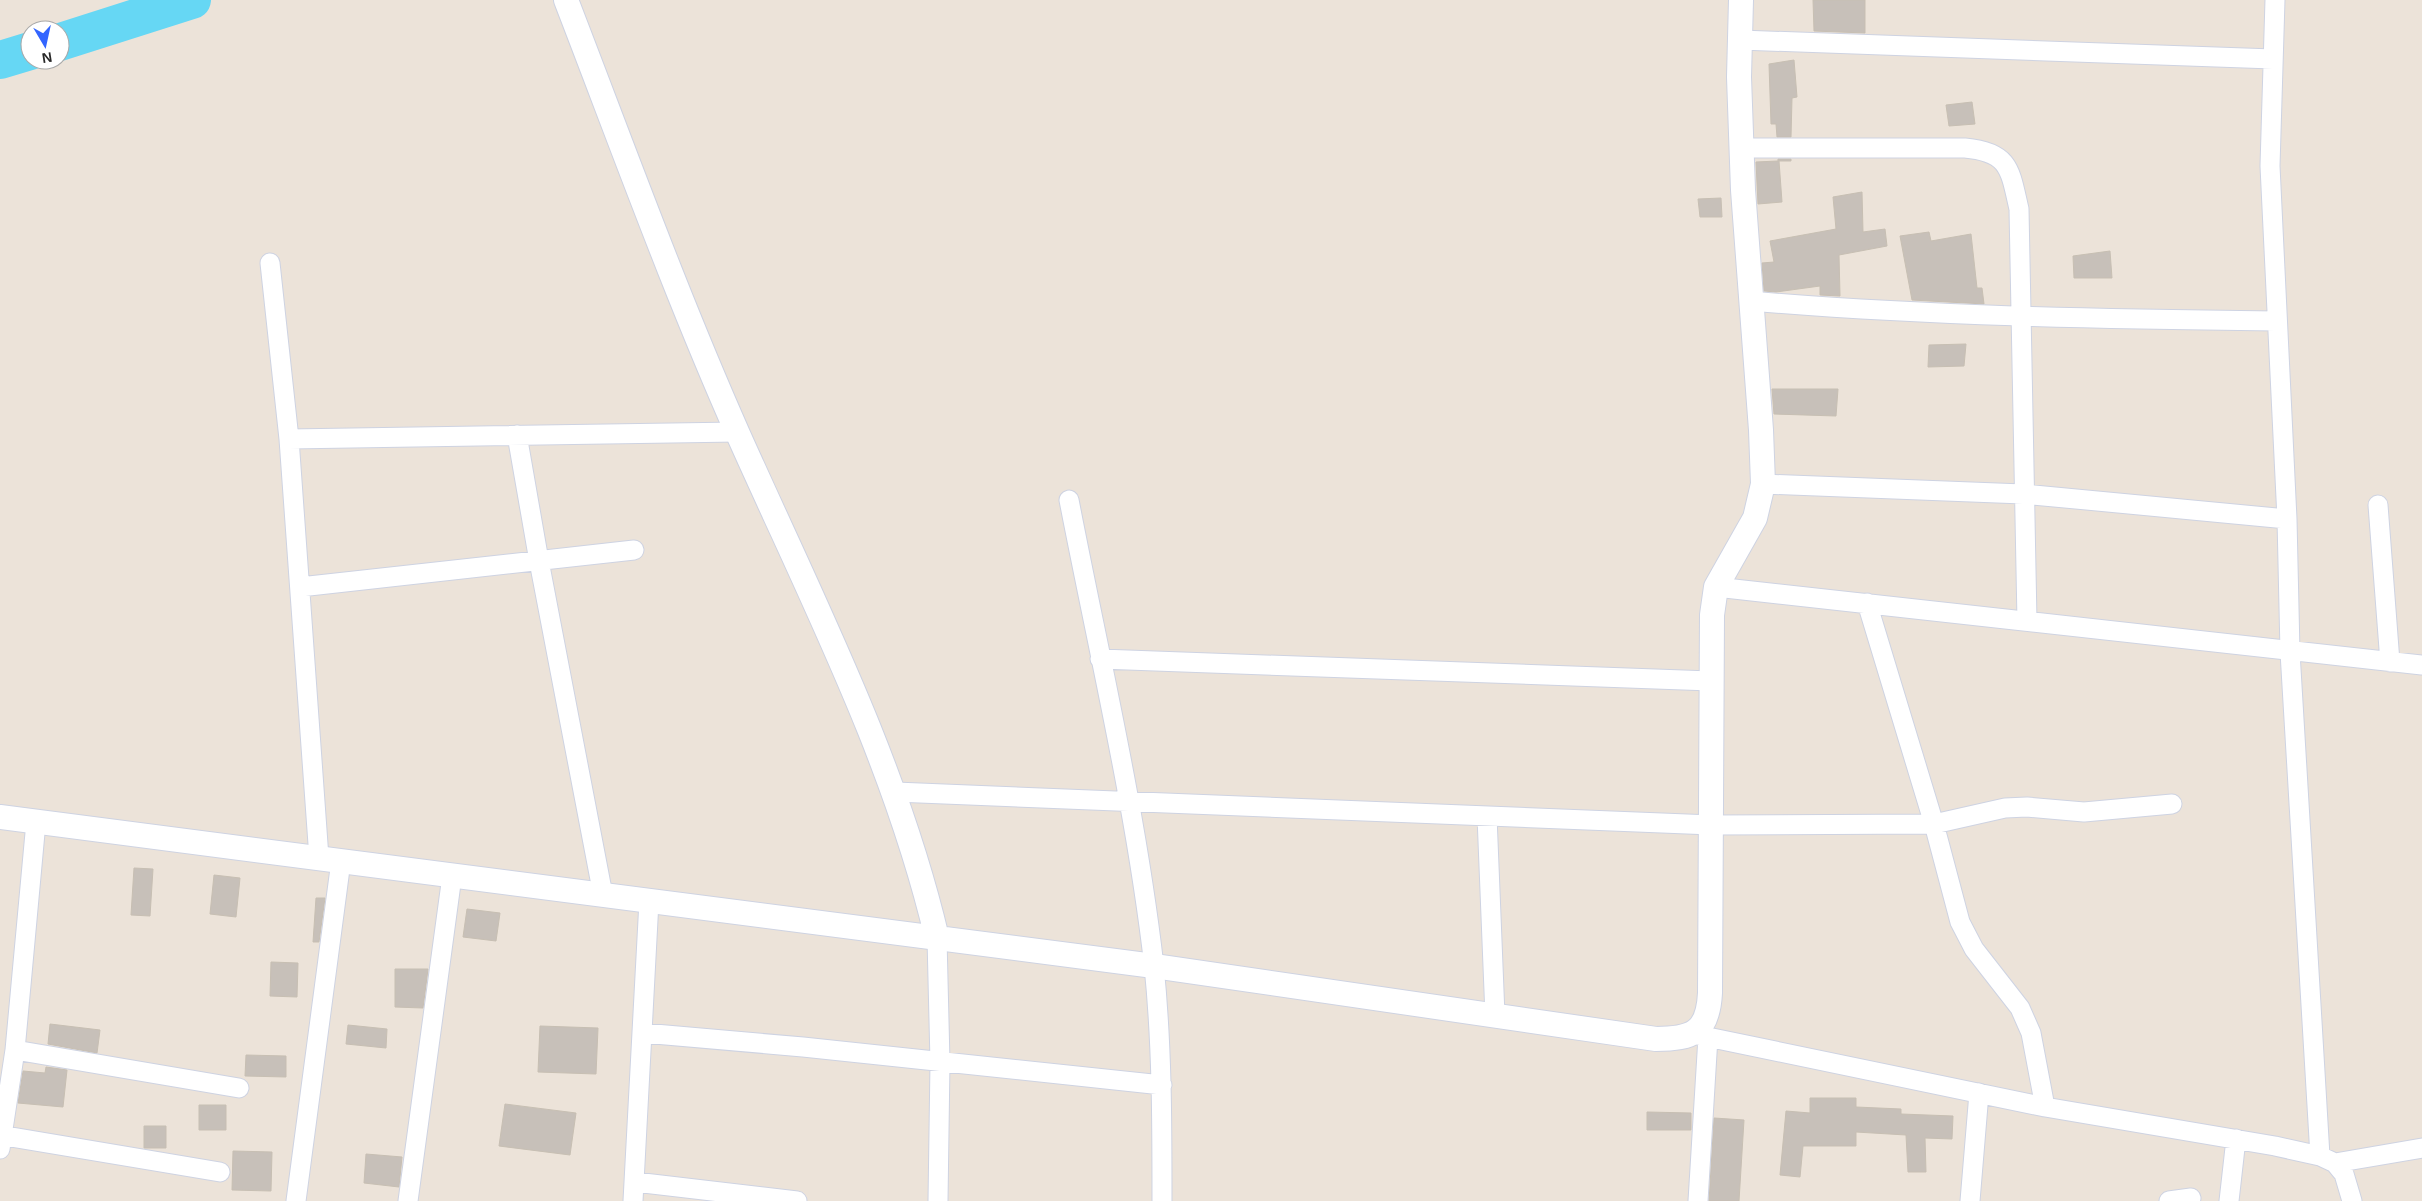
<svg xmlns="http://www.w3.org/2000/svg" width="2422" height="1201" viewBox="0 0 2422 1201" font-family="Helvetica,sans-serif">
	<rect width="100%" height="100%" fill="#ece3d9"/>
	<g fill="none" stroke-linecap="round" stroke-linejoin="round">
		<!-- river -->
		<path stroke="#66d7f4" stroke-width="38" d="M 60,42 L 192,0
			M 0,60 L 30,51"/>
	</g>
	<!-- building -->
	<path fill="#c7c0b9" stroke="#c7bfb3" d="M 1813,0 L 1865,0 L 1865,33 L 1814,31 Z
		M 1794,60 L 1797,97 L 1792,98 L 1791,137 L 1777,137 L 1776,124 L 1771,124 L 1769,64 Z
		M 1972,102 L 1975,124 L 1949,126 L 1946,105 Z
		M 1778,159 L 1791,159 L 1791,161 L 1779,161 L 1782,202 L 1758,204 L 1756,162 L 1778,161 Z
		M 1862,192 L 1863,232 L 1885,229 L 1887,246 L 1839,255 L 1840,296 L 1820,295 L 1820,286 L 1776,292 L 1764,291 L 1762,263 L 1774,262 L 1770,241 L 1836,229 L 1833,197 Z
		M 1721,198 L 1722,217 L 1700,217 L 1698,199 Z
		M 1929,232 L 1931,241 L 1971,234 L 1977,288 L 1982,288 L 1984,304 L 1912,300 L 1900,236 Z
		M 2110,251 L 2112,278 L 2074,278 L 2073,256 Z
		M 1966,344 L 1964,366 L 1928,367 L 1929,345 Z
		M 1772,389 L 1838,389 L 1836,416 L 1774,414 Z
		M 134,868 L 153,869 L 150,916 L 131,915 Z
		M 214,875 L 240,878 L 236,917 L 210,914 Z
		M 316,898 L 325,898 L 319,942 L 313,942 Z
		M 467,909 L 500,913 L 496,941 L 463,937 Z
		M 271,962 L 298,963 L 297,997 L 270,996 Z
		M 395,969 L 428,969 L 423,1008 L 395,1007 Z
		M 50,1024 L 100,1030 L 97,1053 L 48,1044 Z
		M 348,1025 L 387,1029 L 386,1048 L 346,1044 Z
		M 540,1026 L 598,1028 L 596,1074 L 538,1072 Z
		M 246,1055 L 286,1056 L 286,1077 L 245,1076 Z
		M 46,1067 L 67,1070 L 63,1107 L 18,1103 L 23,1071 L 45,1073 Z
		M 1810,1098 L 1856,1098 L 1856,1107 L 1901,1109 L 1901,1114 L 1953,1116 L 1952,1139 L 1925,1138 L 1926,1172 L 1908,1172 L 1906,1135 L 1856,1132 L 1856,1146 L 1803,1146 L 1800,1177 L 1780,1175 L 1786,1111 L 1810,1113 Z
		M 505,1104 L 576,1113 L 570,1155 L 499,1146 Z
		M 199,1105 L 226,1105 L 226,1130 L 199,1130 Z
		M 1647,1112 L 1691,1113 L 1691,1130 L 1647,1130 Z
		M 1714,1118 L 1744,1120 L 1739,1201 L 1709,1201 Z
		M 144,1126 L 166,1126 L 166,1148 L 144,1148 Z
		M 233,1151 L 272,1152 L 271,1191 L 232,1190 Z
		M 366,1154 L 402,1157 L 399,1187 L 364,1183 Z"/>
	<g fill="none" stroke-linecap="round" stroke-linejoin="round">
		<defs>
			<path id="minor" d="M 2275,0 L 2270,166 L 2287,519 L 2290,652 L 2320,1156
				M 1740,40 L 2273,59
				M 1741,148 L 1965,148 C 2010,152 2010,170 2019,209 L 2027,621
				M 270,263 L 289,439 L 319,858
				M 1750,301 C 1925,316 2101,319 2276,321
				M 517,435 L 539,561 L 603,895
				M 289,439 L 737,432
				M 1763,484 L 2023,494 L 2287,519
				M 1069,500 C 1099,655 1136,809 1154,966 C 1162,1044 1162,1122 1162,1200
				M 2378,505 L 2390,662
				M 300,587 L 634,550
				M 1716,587 L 2422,665
				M 1867,603 L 1934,824 L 1960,922 L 1974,949 L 2020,1008 L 2031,1033 L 2045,1107
				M 1100,659 L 1711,681
				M 895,792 L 1712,825 L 1934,824 L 2005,808 L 2027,807 L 2084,812 L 2172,804
				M 1487,816 L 1495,1016
				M 937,938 L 940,1062 L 938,1201
				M 643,1033 L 803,1047 L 1162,1085
				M 1693,1034 L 2045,1107 L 2275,1146 L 2320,1156 L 2335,1163 L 2344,1174 L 2352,1201
				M 15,1050 L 239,1088
				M 0,1135 L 220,1172
				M 0,1149 L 15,1050 L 36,822
				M 2335,1163 L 2422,1148
				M 635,1182 L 797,1201
				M 296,1201 L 341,861
				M 408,1201 L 452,876
				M 633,1201 L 649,901
				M 1698,1201 L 1708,1037
				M 1970,1201 L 1979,1093
				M 2169,1201 L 2191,1198
				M 2229,1201 L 2236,1139"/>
			<path id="tertiary" d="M 566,0 C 622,145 675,292 738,434 C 812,600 895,760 937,938
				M 0,817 L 1154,966 L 1656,1039 C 1693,1039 1708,1032 1710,993 L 1712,615 L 1716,587 L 1755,518 L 1763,484 L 1761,430 L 1743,190 L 1739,77 L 1741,0"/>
		</defs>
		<!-- minor casing -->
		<use href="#minor" stroke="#ced3e2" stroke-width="21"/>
		<!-- tertiary casing -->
		<use href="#tertiary" stroke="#ced3e2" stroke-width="26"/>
		<!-- minor -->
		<use href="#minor" stroke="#fff" stroke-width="19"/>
		<!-- tertiary -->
		<use href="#tertiary" stroke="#fff" stroke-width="24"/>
	</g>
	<!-- north arrow -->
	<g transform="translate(45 45) rotate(171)"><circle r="24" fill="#ffffff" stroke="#a9a9a9"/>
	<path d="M0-4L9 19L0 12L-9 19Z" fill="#3365ff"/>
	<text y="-8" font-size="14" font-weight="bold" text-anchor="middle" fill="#282828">N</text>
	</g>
</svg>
